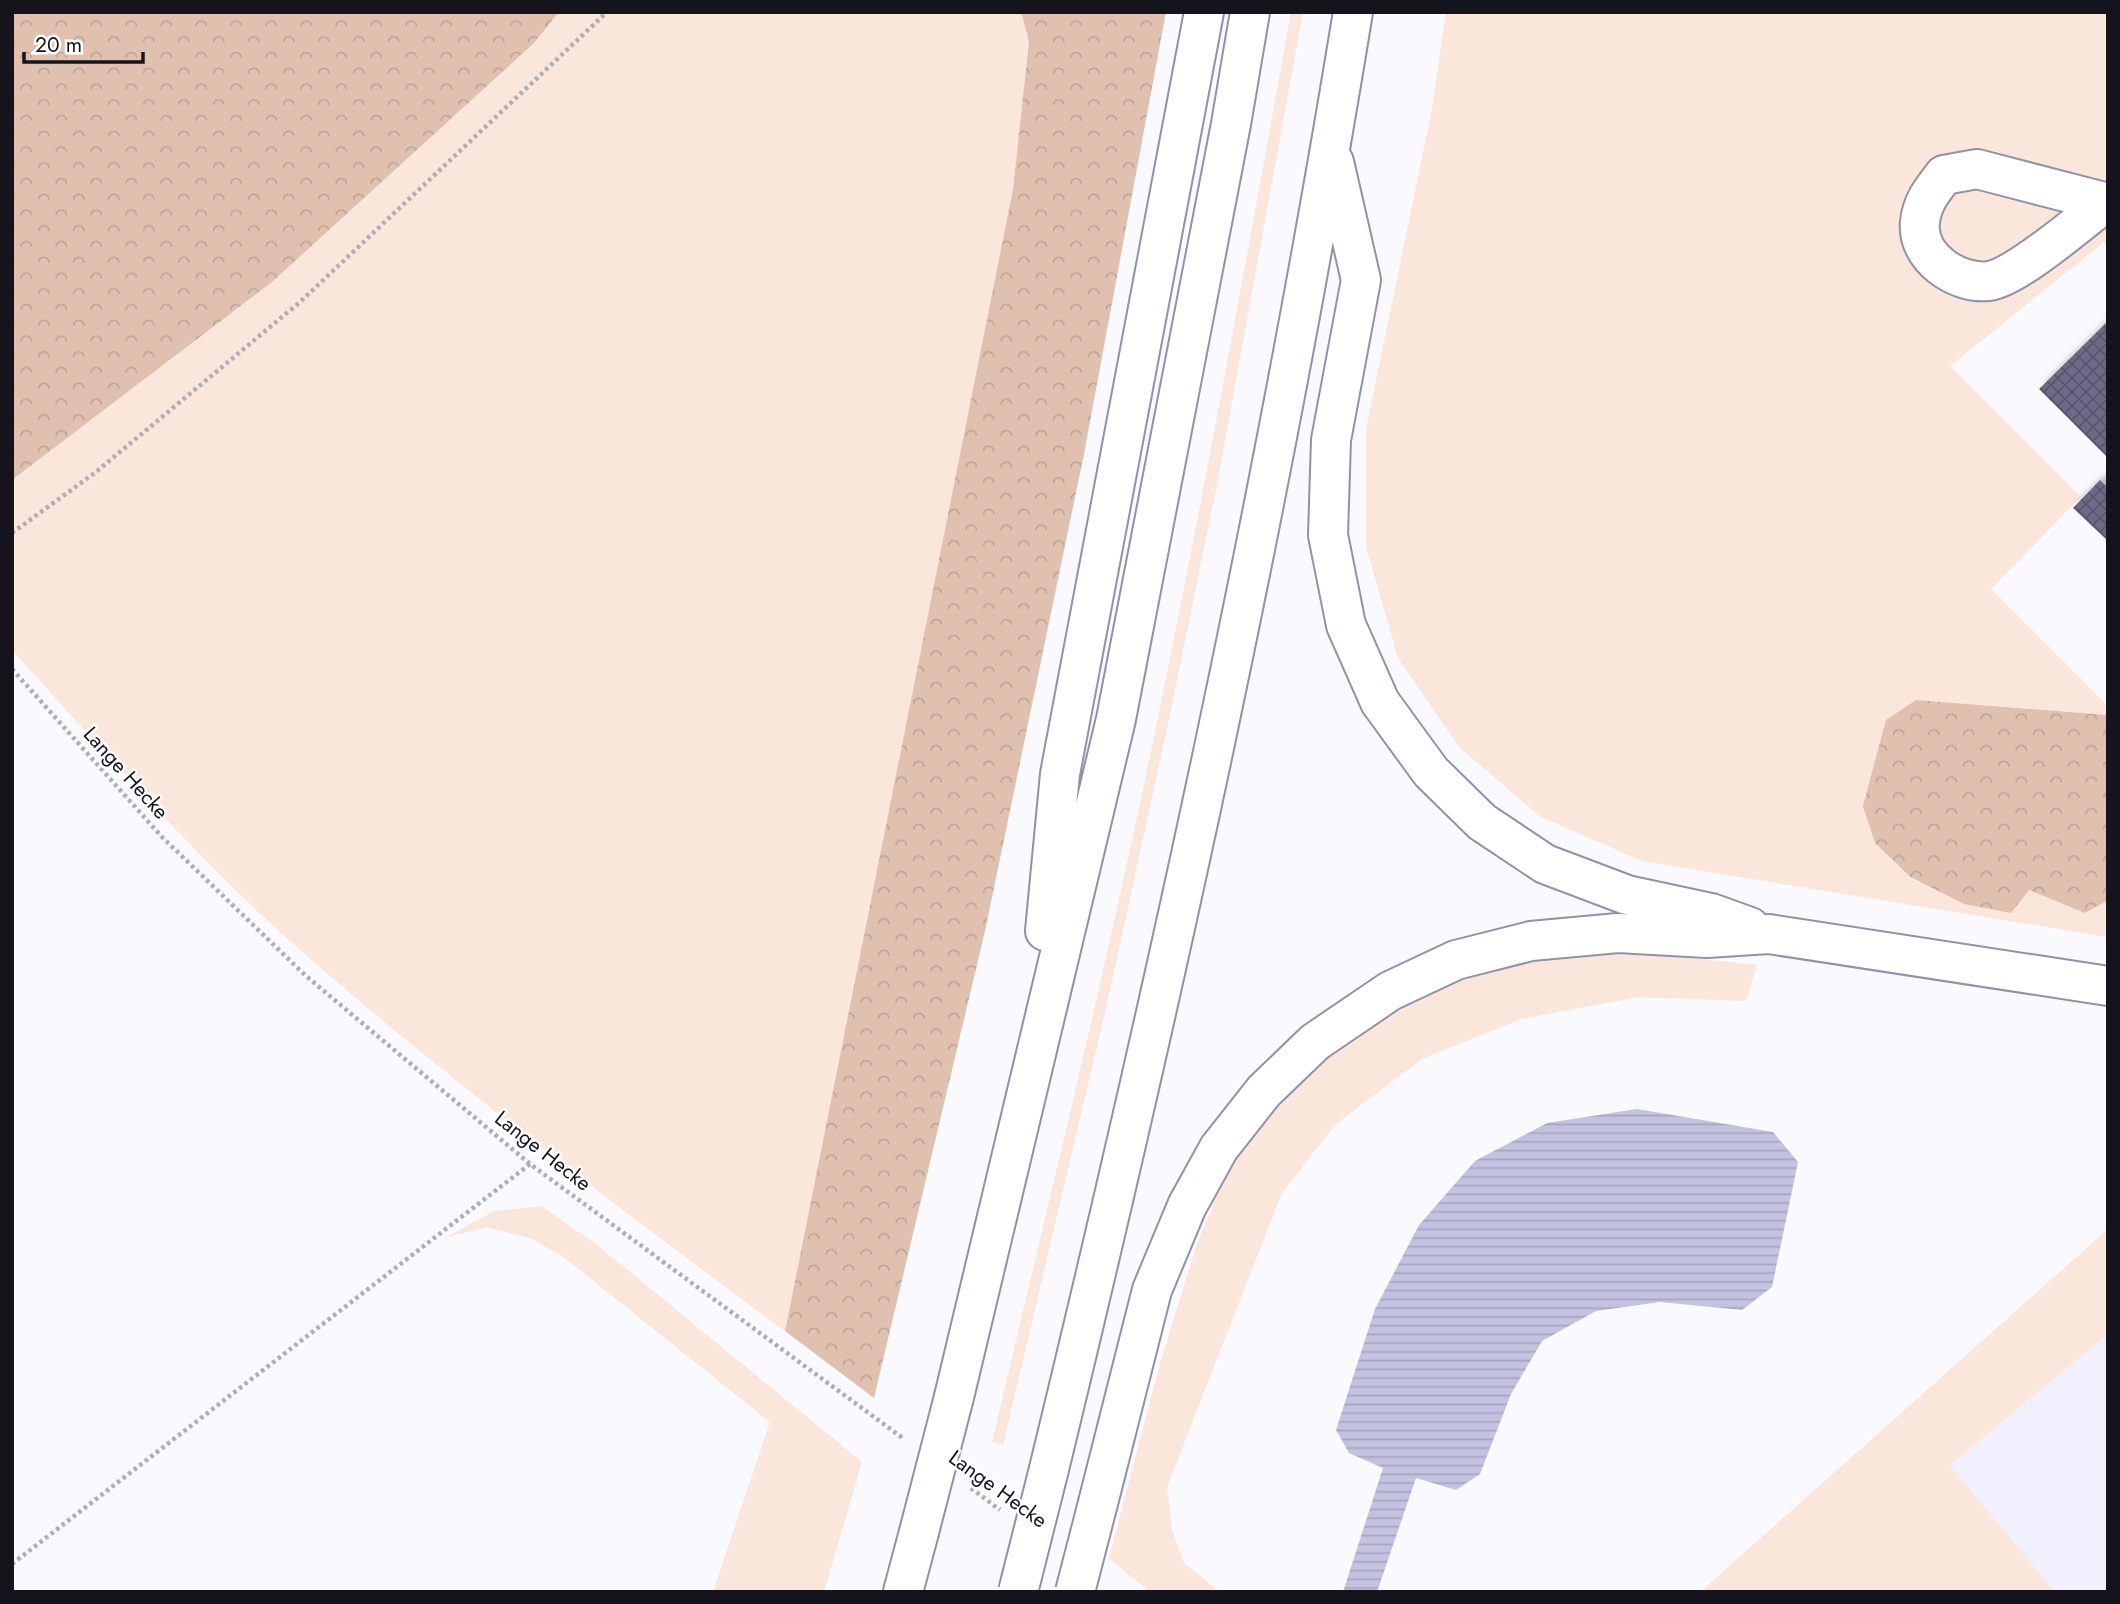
<svg xmlns="http://www.w3.org/2000/svg" width="2120" height="1604" viewBox="0 0 2120 1604" font-family="Jost,sans-serif">
	<defs>
		<pattern id="forest-crowns" width="20" height="18" patternUnits="userSpaceOnUse" patternTransform="scale(1.75)"><rect width="20" height="18" fill="#e0c1b0"/><path d="M2 6a3 3 0 1 1 6 0M12 15a3 3 0 1 1 6 0" fill="none" stroke="#bfa597"/></pattern>
		<pattern id="water-rules" width="6" height="5" patternUnits="userSpaceOnUse" patternTransform="scale(1.75)"><rect width="6" height="5" fill="#c3c2e0"/><path d="M0 2.5h6" fill="none" stroke="#a7a6c0"/></pattern>
		<pattern id="building-cross-hatch" width="8" height="8" patternUnits="userSpaceOnUse" patternTransform="scale(1.75)"><rect width="8" height="8" fill="#6c6b87"/><path d="M0 0l8 8M0 8l8-8" fill="none" stroke="#58576e"/></pattern>
		<filter id="shadow"><feDropShadow dx="6" dy="-6" stdDeviation="3.5" flood-color="#0004"/></filter>
	</defs>
	<rect width="100%" height="100%" fill="#f9f9fe"/>
	<!-- built -->
	<path fill="#f0f0fe" d="M 2108,1334 L 2108,1592 L 2055,1592 L 1950,1465 Z"/>
	<!-- green -->
	<path fill="#fbe6db" d="M 559,12 L 1021,12 L 1029,41 L 1013,189 L 785,1331 C 622,1210 459,1089 306,955 C 199,862 107,754 12,650 L 12,480 L 272,282 L 534,43 Z
		M 1291,12 L 1303,12 L 1217,485 L 1167,729 L 1107,1004 L 1003,1445 L 992,1442 C 1048,1204 1107,966 1156,727 C 1205,489 1248,251 1291,12 Z
		M 1446,12 L 2108,12 L 2108,243 L 2103,243 L 1950,366 L 2081,497 L 1991,589 L 2108,706 L 2108,715 L 1916,700 L 1875,843 L 1910,878 L 1964,904 L 2029,890 L 2085,913 L 2108,900 L 2108,937 L 1642,861 L 1541,817 L 1459,747 L 1398,658 L 1366,547 L 1366,429 L 1432,109 Z
		M 1638,952 L 1757,965 L 1746,1001 L 1639,997 L 1521,1019 L 1422,1059 L 1336,1124 L 1282,1193 L 1167,1487 L 1172,1530 L 1184,1563 L 1220,1592 L 1150,1592 L 1109,1558 L 1159,1367 L 1196,1247 L 1240,1138 L 1314,1062 L 1386,1011 L 1454,982 L 1539,960 Z
		M 541,1206 L 596,1244 L 862,1462 L 824,1592 L 713,1592 L 770,1422 L 562,1256 L 530,1238 L 486,1227 L 445,1238 L 494,1211 Z
		M 2108,1229 L 2108,1334 L 1950,1465 L 2055,1592 L 1700,1592 Z"/>
	<!-- forest -->
	<path fill="url(#forest-crowns)" d="M 12,12 L 559,12 L 534,43 L 272,282 L 12,480 Z
		M 1021,12 L 1166,12 L 1084,454 L 985,931 L 874,1398 L 785,1331 L 1013,189 L 1029,41 Z
		M 1916,700 L 2108,715 L 2108,900 L 2085,913 L 2029,890 L 2011,913 L 1964,904 L 1910,877 L 1875,843 L 1863,806 L 1886,720 Z"/>
	<!-- water -->
	<path fill="url(#water-rules)" d="M 1637,1109 L 1773,1132 L 1798,1162 L 1772,1287 L 1742,1310 L 1660,1302 L 1596,1311 L 1542,1341 L 1511,1394 L 1480,1474 L 1456,1490 L 1416,1478 L 1377,1592 L 1343,1592 L 1383,1468 L 1349,1453 L 1336,1430 L 1375,1309 L 1419,1225 L 1475,1161 L 1547,1123 Z"/>
	<!-- building -->
	<path fill="url(#building-cross-hatch)" filter="url(#shadow)" d="M 2108,321 L 2108,458 L 2039,389 Z
		M 2100,480 L 2108,488 L 2108,541 L 2073,508 Z"/>
	<g fill="none" stroke-linecap="round" stroke-linejoin="round">
		<defs>
			<path id="street" d="M 2106,202 C 2081,221 2017,277 1989,281 C 1957,285 1916,257 1920,222 C 1922,202 1933,189 1944,175 L 1977,169 L 2108,203"/>
			<path id="highway" d="M 1334,162 L 1361,280 L 1331,440 L 1328,535 L 1346,625 L 1380,702 L 1431,772 L 1482,822 L 1545,864 L 1627,895 L 1711,913 L 1750,927
				M 1045,931 L 1060,774 L 1204,12
				M 954,1397 L 1116,719 L 1231,124 L 1250,12
				M 1049,1469 C 1166,987 1273,502 1353,12
				M 1098,1503 L 1152,1290 L 1187,1206 L 1219,1148 L 1264,1091 L 1315,1042 L 1390,991 L 1456,960 L 1531,941 L 1618,933 L 1707,938 L 1769,934 L 2108,986
				M 903,1592 L 919,1532"/>
		</defs>
		<!-- street casing -->
		<use href="#street" stroke="#9191a9" stroke-width="42"/>
		<!-- highway casing -->
		<use href="#highway" stroke="#9191a9" stroke-width="42"/>
		<!-- path -->
		<path stroke="#afaeb5" stroke-width="4.5" stroke-dasharray="3.5 3.5" stroke-linecap="butt" d="M 12,533 L 96,472 L 300,302 L 607,12
			M 12,669 L 162,837 L 306,976 L 530,1164 L 904,1439
			M 971,1488 L 1000,1510
			M 12,1564 L 530,1164"/>
		<!-- street -->
		<use href="#street" stroke="#fff" stroke-width="38"/>
		<!-- highway -->
		<use href="#highway" stroke="#fff" stroke-width="38"/>
		<defs>
			<path id="highway-bridge" d="M 919,1532 L 954,1397
				M 1018,1592 L 1049,1469
				M 1075,1592 L 1098,1503"/>
		</defs>
		<!-- highway-bridge casing -->
		<use href="#highway-bridge" stroke="#9191a9" stroke-width="42" stroke-linecap="butt"/>
		<!-- highway-bridge -->
		<use href="#highway-bridge" stroke="#fff" stroke-width="38"/>
	</g>
	<g text-anchor="middle" dominant-baseline="central" stroke-width="5" stroke-linejoin="round" paint-order="stroke">
		<!-- street labels -->
		<g font-size="21" fill="#15141d" stroke="#fff">
			<text transform="translate(126 773) rotate(48)">Lange Hecke</text>
			<text transform="translate(543 1151) rotate(38)">Lange Hecke</text>
			<text transform="translate(998 1489) rotate(36)">Lange Hecke</text>
		</g>
	</g>
	<!-- border -->
	<rect width="2120" height="1604" fill="none" stroke="#15141d" stroke-width="28"/>
	<!-- scale -->
	<path d="M24 52v10h119v-10" fill="none" stroke="#15141d" stroke-width="3.5"/>
	<text x="35" y="52" font-size="21" fill="#15141d" stroke="#ffffff" stroke-width="5" paint-order="stroke">20 m</text>
</svg>
